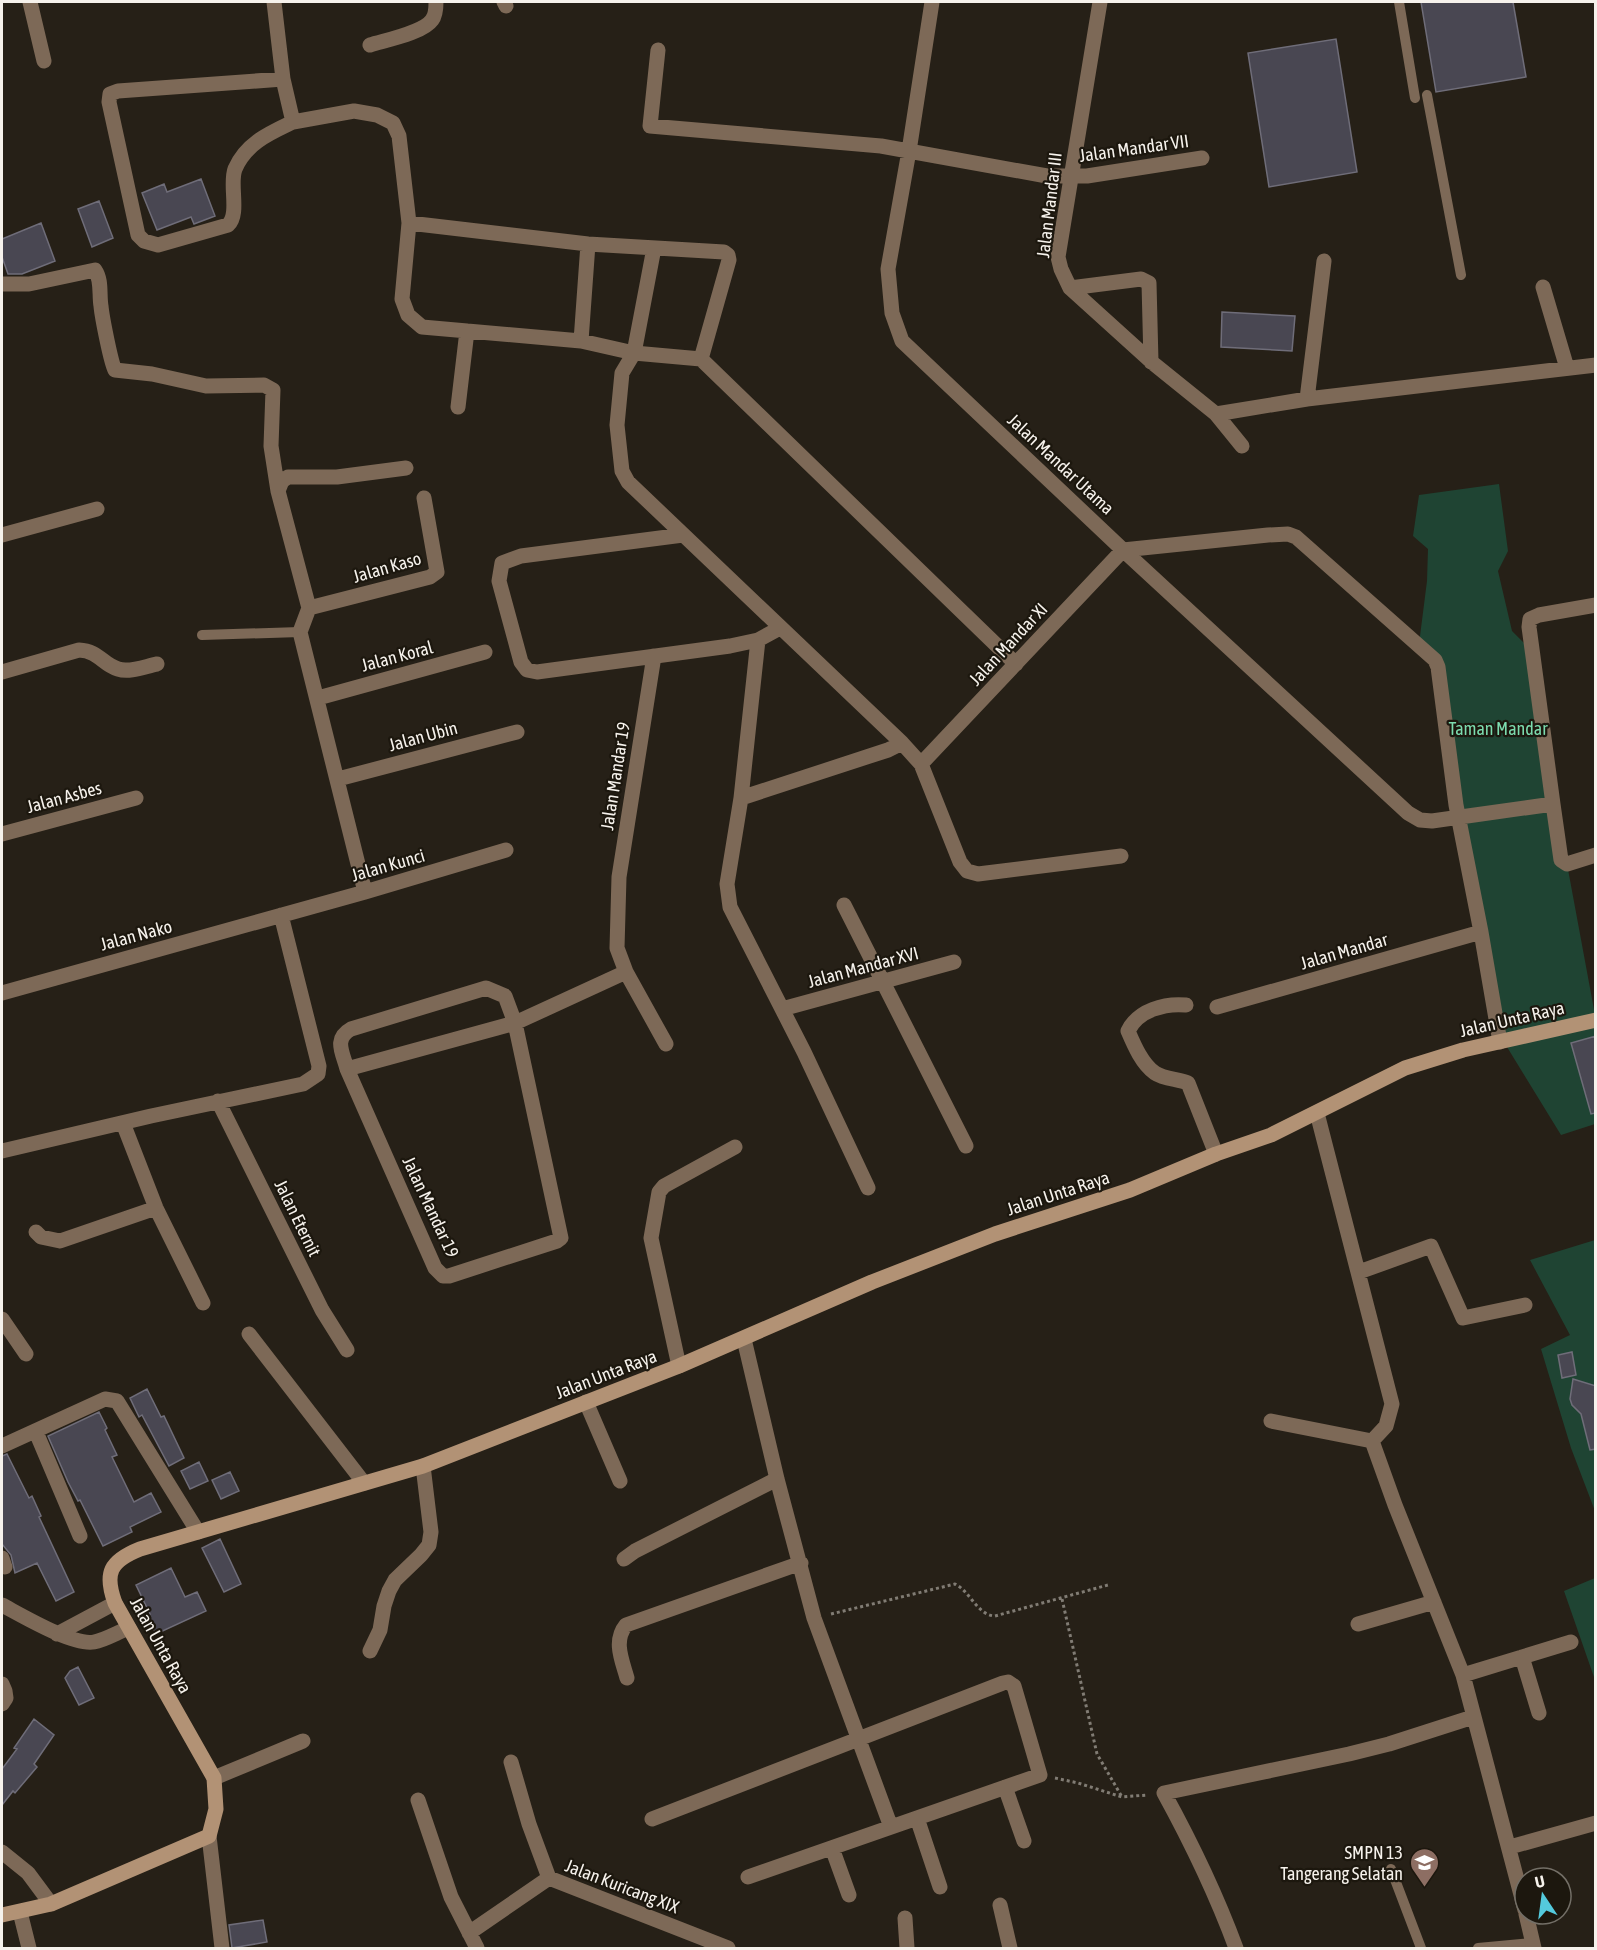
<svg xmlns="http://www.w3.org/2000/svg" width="1597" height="1950" viewBox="0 0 1597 1950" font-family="'Asap Condensed',sans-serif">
	<rect width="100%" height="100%" fill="#262017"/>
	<!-- green -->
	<path fill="#1f4433" d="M 1499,484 L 1508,551 L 1498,571 L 1512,631 L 1534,653 L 1557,807 L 1465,819 L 1442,664 L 1419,644 L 1427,581 L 1428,549 L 1413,536 L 1419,495 Z
		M 1557,810 L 1595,1015 L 1505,1045 L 1466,821 Z
		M 1595,1023 L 1595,1124 L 1561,1135 L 1507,1047 Z
		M 1595,1240 L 1595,1511 L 1571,1448 L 1541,1349 L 1570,1335 L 1530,1260 Z
		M 1595,1578 L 1595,1680 L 1564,1591 Z"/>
	<!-- building -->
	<path fill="#494752" stroke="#6f6d79" stroke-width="1.5" d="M 1421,2 L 1513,2 L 1526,77 L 1436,92 Z
		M 1336,39 L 1357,172 L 1269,187 L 1248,53 Z
		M 201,179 L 215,216 L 194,224 L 191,217 L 157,230 L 142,193 L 164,184 L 167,192 Z
		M 99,201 L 113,238 L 92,247 L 78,209 Z
		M 41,223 L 55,261 L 22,274 L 8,274 L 2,257 L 2,239 Z
		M 1222,312 L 1295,316 L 1292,351 L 1221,347 Z
		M 1596,1036 L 1596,1113 L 1591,1114 L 1571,1043 Z
		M 1572,1352 L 1576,1375 L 1562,1378 L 1558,1355 Z
		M 1573,1379 L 1596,1386 L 1596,1449 L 1590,1450 L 1581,1414 L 1572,1405 L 1570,1399 Z
		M 147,1389 L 161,1417 L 164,1416 L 184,1458 L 169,1466 L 142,1415 L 139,1417 L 130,1398 Z
		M 99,1412 L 107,1428 L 105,1430 L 117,1455 L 112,1457 L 134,1502 L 151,1493 L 161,1512 L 130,1527 L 132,1532 L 103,1546 L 80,1500 L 78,1501 L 68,1482 L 48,1436 Z
		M 7,1454 L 29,1498 L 32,1496 L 41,1516 L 39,1517 L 74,1592 L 56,1601 L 37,1563 L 15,1573 L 11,1555 L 2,1544 L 2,1456 Z
		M 199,1462 L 208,1481 L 190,1489 L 181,1471 Z
		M 230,1472 L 239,1491 L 221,1499 L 212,1480 Z
		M 220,1539 L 241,1584 L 224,1592 L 202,1548 Z
		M 171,1568 L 185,1597 L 197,1592 L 206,1611 L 156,1634 L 147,1615 L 150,1614 L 136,1585 Z
		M 78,1667 L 94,1698 L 79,1705 L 65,1678 L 70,1671 Z
		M 34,1719 L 54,1735 L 34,1764 L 37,1767 L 15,1793 L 13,1791 L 2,1805 L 2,1769 L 17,1749 L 14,1748 Z
		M 263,1920 L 267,1942 L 232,1948 L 229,1925 Z"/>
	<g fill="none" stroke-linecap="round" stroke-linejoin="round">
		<!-- path -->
		<path stroke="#817c74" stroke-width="3" stroke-dasharray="3 3" stroke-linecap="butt" d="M 1062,1599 L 1097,1754 L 1122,1797
			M 831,1614 L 955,1584 C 970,1591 977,1615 995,1616 L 1108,1585
			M 1055,1778 L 1078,1783 L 1122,1797 L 1147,1795"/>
		<!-- lane -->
		<path stroke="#7d6957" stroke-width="10" d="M 1399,2 L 1415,98
			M 1427,95 L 1461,275
			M 202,635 L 300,632
			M 1391,1869 L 1421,1948
			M 1478,1948 L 1533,1943"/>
		<!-- street -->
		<path stroke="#7d6957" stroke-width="15" d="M 30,2 L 44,61
			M 274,2 L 283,79 L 293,122 C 270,133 246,143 235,169 C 229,184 240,214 228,225 L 158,245 L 144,241 L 138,235 L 109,102 L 110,94 L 118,91 L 283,79
			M 504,2 L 506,6
			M 932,2 L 909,151 L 888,269 L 892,313 L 902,341 L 1123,550 L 1408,813 L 1420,820 L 1432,821 L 1553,804 L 1529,627 L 1530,619 L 1539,615 L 1596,605
			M 1100,2 L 1058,257 L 1061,269 L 1070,288 L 1154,364 L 1216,414 L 1242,446
			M 370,45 C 386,40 423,33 432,20 C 436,15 436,7 436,2
			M 658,50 L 650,126 L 881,146 L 1047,176 L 1087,176 L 1202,158
			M 293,122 L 354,111 L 377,115 L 393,123 L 399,136 L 409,223 L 402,299 L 408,315 L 422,327 L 581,341 L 634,353 L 701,359 L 1016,664
			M 409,223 L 588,244 L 724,252 L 728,255 L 729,260 L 701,359
			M 654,248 L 634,353 L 622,373 L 617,425 L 622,471 L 628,482 L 902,743 L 921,764 L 960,862 L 967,871 L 978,874 L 1121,856
			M 2,284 L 29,284 L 95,270 C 102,280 99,295 101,306 C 102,317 111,363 115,370 L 152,374 L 206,386 L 264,385 L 273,390 L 271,446 L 278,491 L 309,608 L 300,632 L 365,892
			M 1543,287 L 1567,368
			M 1070,288 L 1141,279 L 1149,283 L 1151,362
			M 581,341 L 588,244
			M 1307,399 L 1324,261
			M 458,407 L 467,331
			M 1216,414 L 1307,399 L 1596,365
			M 278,491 L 282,481 L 288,477 L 337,477 L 406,468
			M 2,535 L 97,509
			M 683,535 L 521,556 L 502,563 L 499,581 L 521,662 L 527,670 L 537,672 L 730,646 L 758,640
			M 309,608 L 430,577 L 437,572 L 424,498
			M 780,628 L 758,640 L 741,798 L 888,750 L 902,743
			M 2,672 L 79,650 C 99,651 102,664 118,669 C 130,673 146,666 157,664
			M 318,698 L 485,652
			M 921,764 L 1123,550 L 1268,535 L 1288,534 L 1296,537 L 1435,660 L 1438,667 L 1456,805 L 1481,932 L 1500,1042
			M 338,779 L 517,732
			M 741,798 L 727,884 L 730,907 L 804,1052 L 868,1188
			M 1553,804 L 1561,860 L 1567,864 L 1596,855
			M 2,834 L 136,798
			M 844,905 L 966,1146
			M 626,972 L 666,1044
			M 486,988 L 505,996 L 515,1023 L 561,1238 L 557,1241 L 449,1276 L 443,1276 L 435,1268 L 347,1069 C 343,1053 333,1039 351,1029 Z
			M 2,993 L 365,892 L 506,850
			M 1186,1005 C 1165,1003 1138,1010 1128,1031 C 1134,1045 1142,1064 1155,1073 C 1164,1079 1178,1079 1188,1083 L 1216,1154
			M 1217,1007 L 1481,932
			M 782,1009 L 954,962
			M 347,1069 L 515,1023 L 626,972 L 617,948 L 619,877 L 654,656
			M 218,1101 L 322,1310 L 347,1350
			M 1317,1113 L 1392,1404 L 1386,1426 L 1372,1441 L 1395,1505 L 1463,1675 L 1525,1910
			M 123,1123 L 156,1208 L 203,1303
			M 2,1151 L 151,1116 L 303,1084 L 318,1074 L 319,1066 L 281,915
			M 36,1232 L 41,1237 L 60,1241 L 156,1208
			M 1359,1272 L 1431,1246 L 1463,1318 L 1525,1305
			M 2,1319 L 26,1354
			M 249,1334 L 364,1483
			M 744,1339 L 777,1479 L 814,1618 L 891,1827
			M 679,1366 L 651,1238 L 659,1192 L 664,1186 L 735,1147
			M 586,1402 L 620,1481
			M 1271,1421 L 1372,1441
			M 36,1432 L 80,1536
			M 2,1446 L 105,1399 L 117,1401 L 198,1532
			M 2,1558 L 5,1567
			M 624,1559 L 635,1551 L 777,1479
			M 2,1605 C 21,1615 73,1646 94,1642 C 105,1640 118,1632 129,1628
			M 1358,1624 L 1434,1602
			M 57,1634 L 115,1603
			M 370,1651 L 380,1630 L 384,1606 L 389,1591 L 395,1580 L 421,1555 L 429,1545 L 431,1532 L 423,1466
			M 1522,1657 L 1539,1713
			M 1463,1675 L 1571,1642
			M 627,1678 C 622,1660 613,1641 626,1625 L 801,1563
			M 2,1684 L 5,1691 L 6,1698 L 2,1704
			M 511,1762 L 529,1824 L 549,1878 L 728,1948
			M 214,1778 L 303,1741
			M 1005,1787 L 1024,1841
			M 418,1800 L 451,1897 L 477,1948
			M 917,1818 L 940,1887
			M 652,1819 L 1003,1683 L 1008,1682 L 1014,1686 L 1040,1775 L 748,1877
			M 209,1836 L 222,1948
			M 1510,1847 L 1596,1823
			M 832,1848 L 849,1895
			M 2,1852 L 28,1873 L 51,1904
			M 1000,1905 L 1010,1948
			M 20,1912 L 29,1948
			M 1526,1914 L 1534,1948
			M 905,1918 L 907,1948
			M 469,1933 L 549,1878
			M 1236,1948 C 1216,1894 1192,1844 1164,1793 L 1349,1754 L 1389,1744 L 1473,1717"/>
		<!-- secondary -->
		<path stroke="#b29275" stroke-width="15" d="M 2,1915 L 51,1904 L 209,1836 L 216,1809 L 214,1778 L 115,1603 C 104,1573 110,1561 140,1549 L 423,1466 L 679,1366 L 872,1282 L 995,1234 L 1130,1190 L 1216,1154 L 1271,1135 L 1405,1068 L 1463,1050 L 1596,1020"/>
	</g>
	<!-- icons -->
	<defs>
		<symbol id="school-pin" viewBox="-11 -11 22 30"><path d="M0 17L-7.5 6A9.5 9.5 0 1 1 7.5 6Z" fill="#8d6e63" stroke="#1c170e"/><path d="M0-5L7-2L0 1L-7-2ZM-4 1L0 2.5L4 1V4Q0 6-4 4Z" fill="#fff"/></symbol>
	</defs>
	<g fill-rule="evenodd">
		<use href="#school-pin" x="1408" y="1846" width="33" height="45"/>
	</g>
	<g text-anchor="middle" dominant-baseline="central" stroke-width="4.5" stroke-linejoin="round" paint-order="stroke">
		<!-- street labels -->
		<g font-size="18" fill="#f6f2ec" stroke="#1c170e">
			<text transform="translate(1134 148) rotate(-8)">Jalan Mandar VII</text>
			<text transform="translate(1049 205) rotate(-83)">Jalan Mandar III</text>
			<text transform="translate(1061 464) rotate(43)">Jalan Mandar Utama</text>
			<text transform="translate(387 567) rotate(-16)">Jalan Kaso</text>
			<text transform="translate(1008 644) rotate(-47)">Jalan Mandar XI</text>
			<text transform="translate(397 656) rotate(-15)">Jalan Koral</text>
			<text transform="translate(423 736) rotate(-15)">Jalan Ubin</text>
			<text transform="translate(615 776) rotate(-81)">Jalan Mandar 19</text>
			<text transform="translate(64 797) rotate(-15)">Jalan Asbes</text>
			<text transform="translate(388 865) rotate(-16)">Jalan Kunci</text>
			<text transform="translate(136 935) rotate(-15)">Jalan Nako</text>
			<text transform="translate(1344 951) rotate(-16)">Jalan Mandar</text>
			<text transform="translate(863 967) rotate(-15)">Jalan Mandar XVI</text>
			<text transform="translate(1512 1019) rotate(-13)">Jalan Unta Raya</text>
			<text transform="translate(1058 1193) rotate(-18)">Jalan Unta Raya</text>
			<text transform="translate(431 1207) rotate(65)">Jalan Mandar 19</text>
			<text transform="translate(298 1218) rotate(64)">Jalan Eternit</text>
			<text transform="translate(606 1374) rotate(-21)">Jalan Unta Raya</text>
			<text transform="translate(161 1645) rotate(61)">Jalan Unta Raya</text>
			<text transform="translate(622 1886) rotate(21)">Jalan Kuricang XIX</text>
		</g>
		<!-- park labels -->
		<g font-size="18" fill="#7cdcaf" stroke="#1c170e">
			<text x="1498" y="728">Taman Mandar</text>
		</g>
		<!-- poi labels -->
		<g font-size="18" fill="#f6f2ec" stroke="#1c170e" text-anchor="end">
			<text x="1403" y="1852">SMPN 13<tspan x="1403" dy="21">Tangerang Selatan</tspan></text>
		</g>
	</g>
	<!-- border -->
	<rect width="1597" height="1950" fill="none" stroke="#f6f2ec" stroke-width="6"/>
	<!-- north arrow -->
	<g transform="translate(1543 1896) rotate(347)"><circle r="28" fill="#1c170e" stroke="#736f67" stroke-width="1.5"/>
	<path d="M0-4.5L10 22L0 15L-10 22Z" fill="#54cadd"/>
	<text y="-9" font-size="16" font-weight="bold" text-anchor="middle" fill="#f6f2ec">U</text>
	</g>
</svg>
